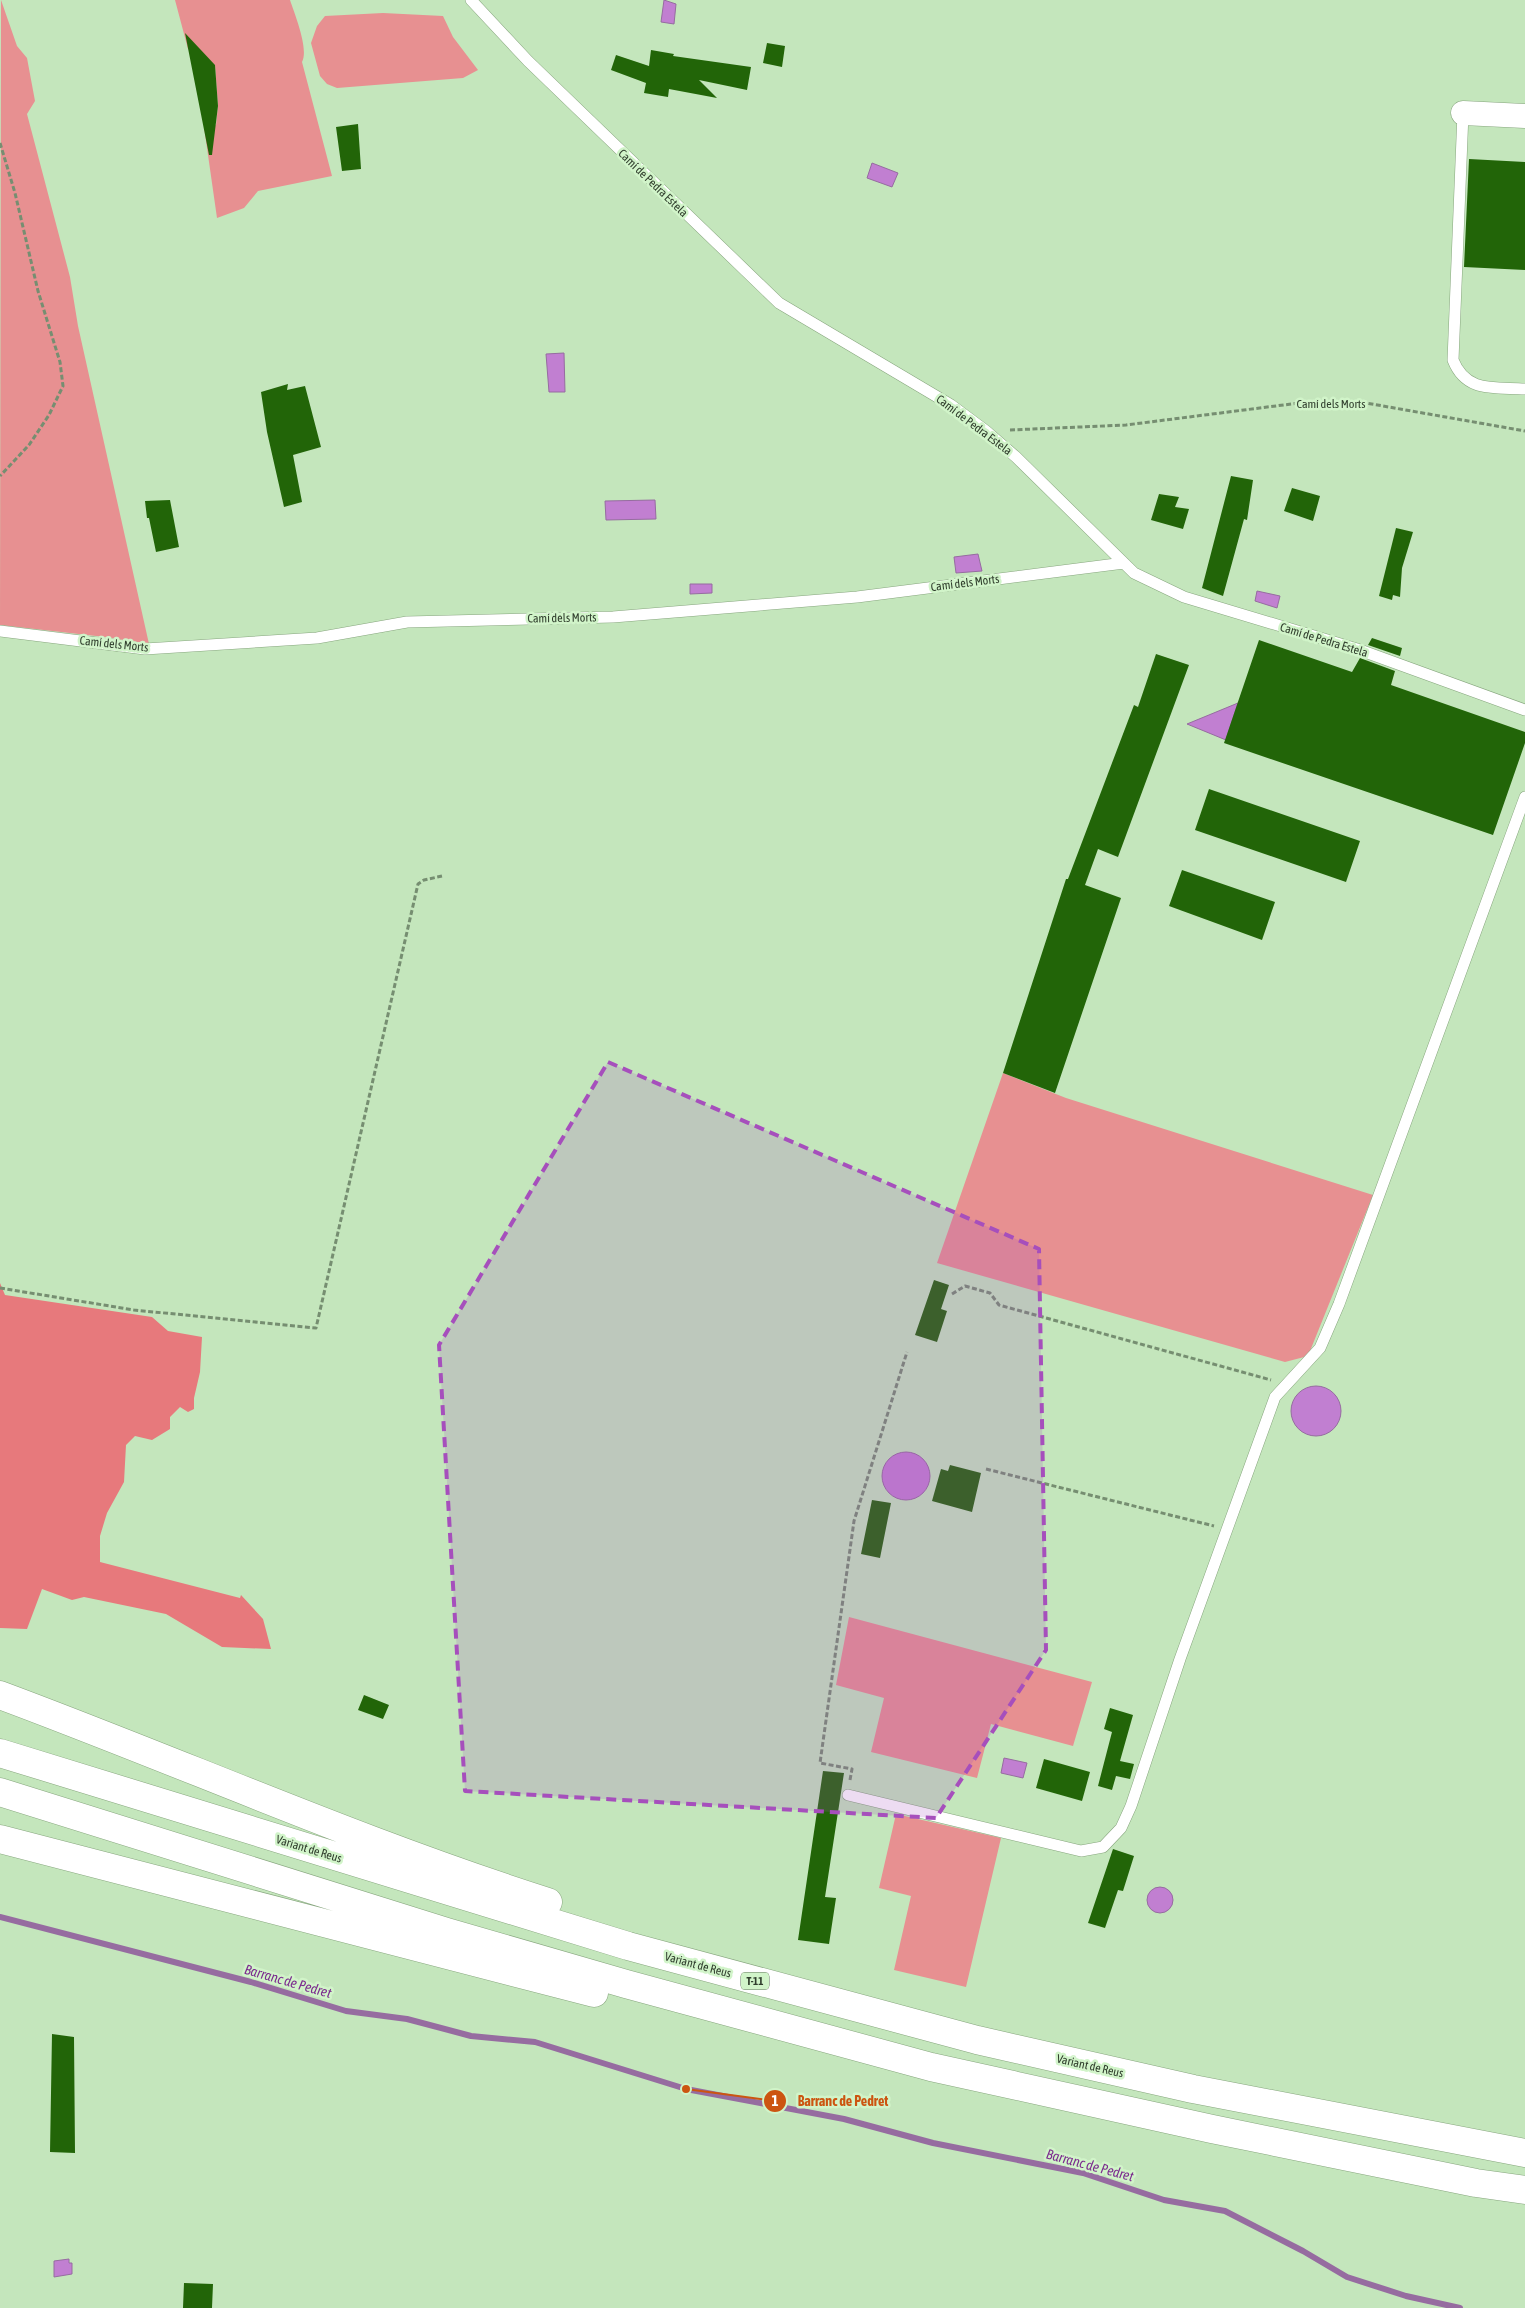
<svg xmlns="http://www.w3.org/2000/svg" width="1525" height="2308" viewBox="0 0 1525 2308" font-family="'Asap Condensed',sans-serif">
	<rect width="100%" height="100%" fill="#c4e6bc"/>
	<!-- green -->
	<path fill="#e79091" d="M 1,0 L 17,46 L 27,58 L 35,101 L 27,114 L 70,277 L 78,326 L 149,644 L 105,637 L 0,625 Z
		M 175,0 L 290,0 C 295,15 309,49 302,62 L 332,176 L 258,191 L 244,208 L 217,218 L 204,127 L 216,125 L 218,106 L 215,65 L 188,49 Z
		M 383,13 L 443,16 L 453,37 L 478,70 L 463,78 L 337,88 L 327,84 L 320,76 L 311,43 L 317,26 L 325,16 Z
		M 1003,1073 L 1066,1098 L 1373,1195 L 1308,1356 L 1285,1362 L 937,1263 Z
		M 849,1617 L 1092,1682 L 1073,1746 L 991,1724 L 977,1778 L 871,1752 L 884,1698 L 836,1685 Z
		M 896,1814 L 1001,1838 L 966,1987 L 894,1970 L 911,1896 L 879,1888 Z"/>
	<!-- forest -->
	<path fill="#e7797c" d="M 0,1283 L 5,1295 L 152,1317 L 168,1331 L 202,1337 L 200,1372 L 194,1398 L 194,1409 L 188,1412 L 180,1407 L 170,1417 L 170,1429 L 152,1440 L 135,1436 L 126,1445 L 124,1482 L 107,1513 L 100,1536 L 100,1562 L 240,1598 L 241,1595 L 263,1619 L 271,1649 L 222,1647 L 166,1614 L 84,1597 L 72,1600 L 42,1589 L 27,1629 L 0,1628 Z"/>
	<!-- water -->
	<path fill="#c17fd1" stroke="#966ca0" d="M 664,0 L 676,4 L 674,24 L 661,22 Z
		M 872,163 L 898,173 L 892,187 L 867,178 Z
		M 564,353 L 565,392 L 549,392 L 546,354 Z
		M 655,500 L 656,519 L 606,520 L 605,501 Z
		M 978,554 L 982,571 L 956,573 L 954,557 Z
		M 690,584 L 712,584 L 712,593 L 690,594 Z
		M 1257,591 L 1280,596 L 1277,608 L 1255,601 Z
		M 1238,703 L 1226,740 L 1187,724 Z
		M1291 1411a25 25 0 1 1 50 0a25 25 0 1 1-50 0Z
		M882 1476a24 24 0 1 1 48 0a24 24 0 1 1-48 0Z
		M 1004,1758 L 1027,1763 L 1023,1778 L 1001,1773 Z
		M1147 1900a13 13 0 1 1 26 0a13 13 0 1 1-26 0Z
		M 69,2259 L 69,2263 L 72,2263 L 72,2274 L 54,2277 L 54,2261 Z"/>
	<g fill="none" stroke-linecap="round" stroke-linejoin="round">
		<!-- stream -->
		<path stroke="#966ca0" stroke-width="6" d="M 0,1917 L 251,1982 L 346,2011 L 407,2019 L 471,2036 L 535,2042 L 686,2089 L 844,2119 L 933,2143 L 1083,2173 L 1164,2200 L 1225,2211 L 1303,2251 L 1347,2277 L 1406,2296 L 1460,2308"/>
	</g>
	<!-- building -->
	<path fill="#226508" d="M 185,33 L 215,65 L 218,106 L 212,155 L 209,155 Z
		M 767,43 L 785,46 L 782,67 L 763,63 Z
		M 651,50 L 674,54 L 673,56 L 751,67 L 747,90 L 699,80 L 717,98 L 669,89 L 668,97 L 644,93 L 646,83 L 611,70 L 616,55 L 649,66 Z
		M 358,124 L 361,169 L 342,171 L 336,127 Z
		M 1469,159 L 1525,162 L 1525,270 L 1464,267 Z
		M 288,384 L 287,390 L 305,386 L 321,447 L 293,455 L 302,502 L 284,507 L 267,432 L 261,392 Z
		M 1231,476 L 1253,480 L 1247,520 L 1244,519 L 1223,596 L 1202,588 Z
		M 1292,488 L 1320,496 L 1313,521 L 1284,511 Z
		M 1159,494 L 1179,497 L 1175,507 L 1189,509 L 1183,529 L 1151,520 Z
		M 170,500 L 179,547 L 156,552 L 149,518 L 147,518 L 145,501 Z
		M 1396,528 L 1413,532 L 1402,568 L 1400,597 L 1393,595 L 1392,600 L 1379,596 Z
		M 1372,638 L 1402,648 L 1400,656 L 1368,645 Z
		M 1259,640 L 1352,672 L 1360,658 L 1395,671 L 1391,685 L 1525,732 L 1525,743 L 1493,835 L 1224,743 Z
		M 1156,654 L 1189,665 L 1118,857 L 1098,849 L 1085,885 L 1121,898 L 1055,1093 L 1003,1073 L 1066,879 L 1068,879 L 1134,705 L 1138,707 Z
		M 1209,789 L 1360,841 L 1346,882 L 1195,830 Z
		M 1182,870 L 1275,902 L 1262,940 L 1169,906 Z
		M 934,1280 L 949,1285 L 941,1309 L 947,1311 L 937,1342 L 915,1335 Z
		M 950,1465 L 981,1473 L 972,1512 L 932,1501 L 941,1469 L 948,1471 Z
		M 872,1500 L 891,1503 L 880,1558 L 861,1554 Z
		M 364,1695 L 389,1705 L 383,1719 L 358,1710 Z
		M 1110,1708 L 1133,1715 L 1120,1761 L 1134,1764 L 1130,1779 L 1116,1776 L 1112,1790 L 1098,1786 L 1112,1732 L 1104,1729 Z
		M 1044,1759 L 1090,1772 L 1082,1801 L 1036,1788 Z
		M 823,1771 L 844,1773 L 825,1897 L 836,1898 L 829,1944 L 798,1940 Z
		M 1113,1849 L 1134,1856 L 1123,1891 L 1118,1890 L 1105,1928 L 1088,1923 Z
		M 52,2034 L 74,2037 L 75,2153 L 50,2152 Z
		M 184,2283 L 213,2284 L 212,2308 L 183,2308 Z"/>
	<g fill="none" stroke-linecap="round" stroke-linejoin="round">
		<defs>
			<path id="service" d="M 471,0 L 528,61 L 779,303 L 951,405 L 986,431 L 1016,457 L 1134,573 L 1184,597 L 1357,649 L 1525,710
				M 1463,113 L 1453,360 C 1466,393 1494,387 1525,389
				M 0,631 L 145,649 L 317,638 L 407,622 L 613,617 L 857,597 L 1124,563
				M 848,1795 L 1081,1851 L 1103,1847 L 1121,1828 L 1131,1806 L 1180,1659 L 1275,1397 L 1320,1348 L 1339,1304 L 1525,797"/>
			<path id="minor" d="M 1463,113 L 1525,116"/>
			<path id="motorway" d="M 0,1695 C 183,1763 362,1843 548,1902
				M 0,1753 L 628,1946 L 977,2040 L 1193,2089 L 1525,2153
				M 0,1792 L 447,1932 L 626,1984 L 931,2067 L 1212,2129 L 1476,2183 L 1525,2190
				M 0,1839 L 594,1993"/>
		</defs>
		<!-- service casing -->
		<use href="#service" stroke="#87a67e" stroke-width="12"/>
		<!-- minor casing -->
		<use href="#minor" stroke="#87a67e" stroke-width="25"/>
		<!-- motorway casing -->
		<use href="#motorway" stroke="#87a67e" stroke-width="29"/>
		<!-- path -->
		<path stroke="#768e71" stroke-width="3" stroke-dasharray="5 2.5" stroke-linecap="butt" d="M 0,143 L 15,193 L 38,291 L 60,362 L 63,386 L 49,415 L 29,445 L 0,476
			M 1010,430 L 1126,425 L 1299,403 L 1366,403 L 1525,431
			M 0,1288 L 134,1310 L 316,1328 L 418,884 L 424,880 L 442,876
			M 952,1294 L 965,1286 L 990,1293 L 999,1305 L 1271,1380
			M 986,1469 L 1214,1526
			M 850,1780 L 852,1769 L 820,1763 L 854,1521 L 907,1352"/>
		<!-- service -->
		<use href="#service" stroke="#fff" stroke-width="11"/>
		<!-- minor -->
		<use href="#minor" stroke="#fff" stroke-width="24"/>
		<!-- motorway -->
		<use href="#motorway" stroke="#fff" stroke-width="28"/>
	</g>
	<!-- marked area -->
	<path fill="#a64fbc" fill-opacity="0.2" stroke="#a64fbc" stroke-width="4" stroke-dasharray="10 6" stroke-linejoin="round" d="M 608,1062 L 1039,1249 L 1046,1650 L 936,1818 L 465,1791 L 439,1345 Z"/>
	<g text-anchor="middle" dominant-baseline="central" stroke-width="5" stroke-linejoin="round" paint-order="stroke">
		<!-- shield labels -->
		<rect fill="#d1f4c9" stroke="#60755c" stroke-width="1" x="741" y="1972.5" width="28" height="17" rx="4"/>
		<g font-size="11" font-weight="bold" fill="#303e2d">
			<text x="755" y="1981">T-11</text>
		</g>
		<!-- street labels -->
		<g font-size="12" fill="#303e2d" stroke="#d1f4c9">
			<text transform="translate(653 183) rotate(44)">Camí de Pedra Estela</text>
			<text x="1331" y="404">Camí dels Morts</text>
			<text transform="translate(974 425) rotate(37)">Camí de Pedra Estela</text>
			<text transform="translate(965 583) rotate(-7)">Camí dels Morts</text>
			<text transform="translate(562 618) rotate(-1)">Camí dels Morts</text>
			<text transform="translate(1324 640) rotate(17)">Camí de Pedra Estela</text>
			<text transform="translate(114 644) rotate(6)">Camí dels Morts</text>
			<text transform="translate(309 1849) rotate(17)">Variant de Reus</text>
			<text transform="translate(698 1965) rotate(15)">Variant de Reus</text>
			<text transform="translate(1090 2066) rotate(13)">Variant de Reus</text>
		</g>
		<!-- water labels -->
		<g font-size="14" font-style="italic" fill="#7b2b8e" stroke="#d1f4c9">
			<text transform="translate(288 1981) rotate(16)">Barranc de Pedret</text>
			<text transform="translate(1090 2165) rotate(15)">Barranc de Pedret</text>
		</g>
	</g>
	<!-- callouts -->
	<path fill="none" stroke="#c51" stroke-width="2" d="M686 2089L775 2101"/>
	<g fill="#c51" stroke="#d1f4c9" stroke-width="2">
		<circle cx="686" cy="2089" r="5"/>
		<circle cx="775" cy="2101" r="12"/>
	</g>
	<g font-size="15" text-anchor="middle" font-weight="bold" fill="#fff">
		<text x="775" y="2106">1</text>
	</g>
	<g font-size="14" text-anchor="middle" font-weight="bold" fill="#c51" stroke="#d1f4c9" stroke-width="5" stroke-linejoin="round" paint-order="stroke">
		<text x="843" y="2106">Barranc de Pedret</text>
	</g>
</svg>
